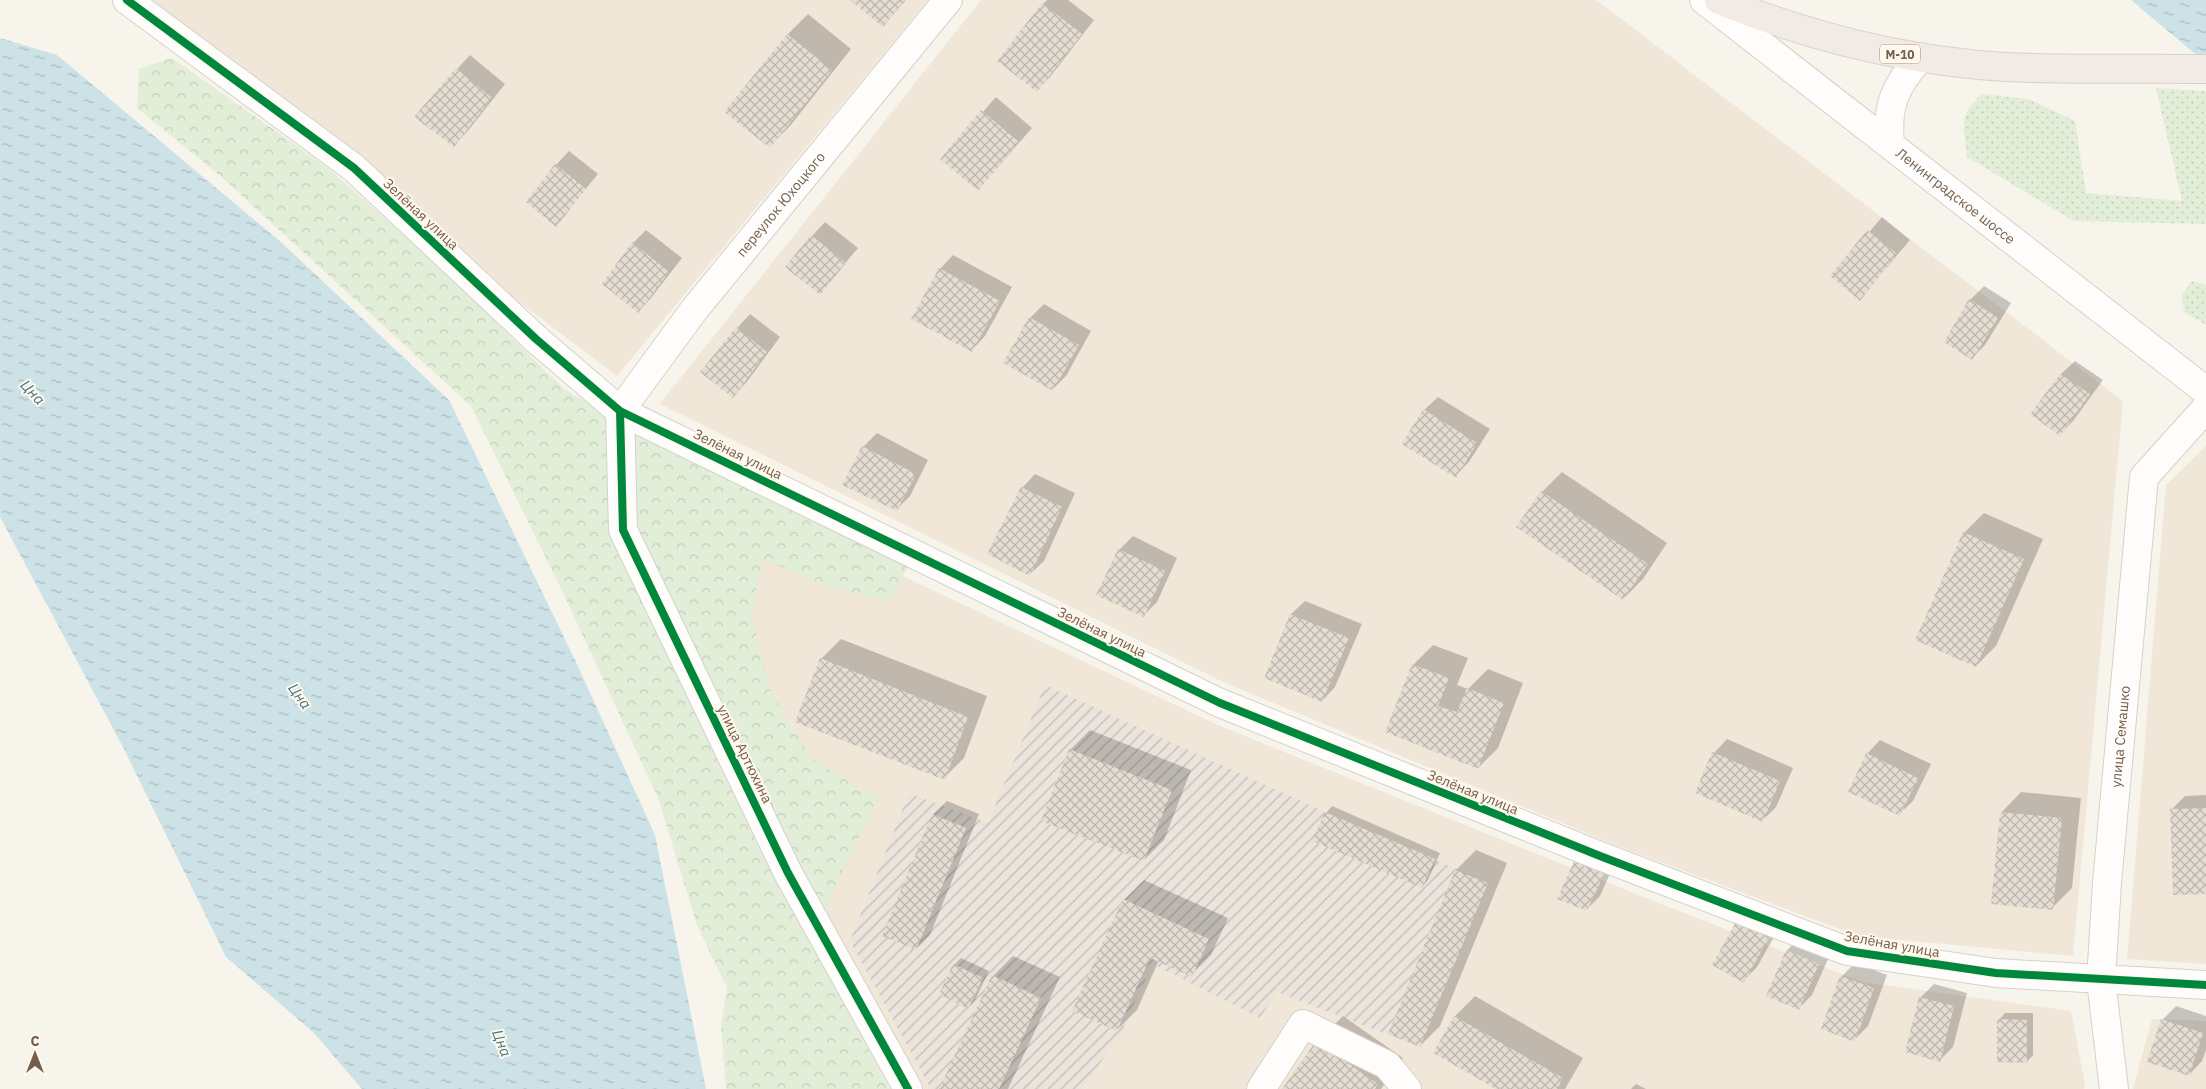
<svg xmlns="http://www.w3.org/2000/svg" width="2206" height="1089" viewBox="0 0 2206 1089" font-family="'IBM Plex Sans',sans-serif">
	<defs>
		<pattern id="industrial-furrows" width="10" height="10" patternUnits="userSpaceOnUse" patternTransform="scale(1.25)"><rect width="10" height="10" fill="#eae4dc"/><path d="M-1 1l2-2M0 10L10 0M9 11l2-2" fill="none" stroke="#c2bcb4"/></pattern>
		<pattern id="forest-crowns" width="20" height="18" patternUnits="userSpaceOnUse" patternTransform="scale(1.25)"><rect width="20" height="18" fill="#e2eed7"/><path d="M2 6a3 3 0 1 1 6 0M12 15a3 3 0 1 1 6 0" fill="none" stroke="#c5ceba"/></pattern>
		<pattern id="park-dots" width="8" height="8" patternUnits="userSpaceOnUse" patternTransform="scale(1.25)"><rect width="8" height="8" fill="#e2eed7"/><path d="M2 2h.1M6 6h.1" fill="none" stroke="#c5ceba" stroke-width="1.8" stroke-linecap="round"/></pattern>
		<pattern id="water-ripples" width="26" height="14" patternUnits="userSpaceOnUse" patternTransform="scale(1.25)"><rect width="26" height="14" fill="#cde2e7"/><path d="M2 4q2-2 4 0t4 0M15 11q2-2 4 0t4 0" fill="none" stroke="#abbabd"/></pattern>
		<pattern id="building-cross-hatch" width="8" height="8" patternUnits="userSpaceOnUse" patternTransform="scale(1.25)"><rect width="8" height="8" fill="#e4ddd3"/><path d="M0 0l8 8M0 8l8-8" fill="none" stroke="#bdb6ad"/></pattern>
	</defs>
	<rect width="100%" height="100%" fill="#f7f4ec"/>
	<!-- residential -->
	<path fill="#f0e7d9" d="M 120,0 L 928,0 L 617,376 Z
		M 981,0 L 1596,0 L 2123,401 L 2073,956 L 1858,936 L 1615,845 L 1223,682 L 660,404 Z
		M 2206,446 L 2206,964 L 2127,959 L 2166,485 Z
		M 638,451 L 1220,726 L 1656,902 L 1863,982 L 2071,1011 L 2085,1085 L 2084,1089 L 918,1089 L 797,869 Z
		M 2152,1019 L 2206,1021 L 2206,1089 L 2133,1089 Z"/>
	<!-- industrial -->
	<path fill="url(#industrial-furrows)" d="M 1045,685 L 1325,812 L 1488,883 L 1420,1047 L 1277,992 L 1260,1018 L 1153,964 L 1121,1033 L 1082,1089 L 931,1089 L 850,941 L 909,793 L 988,823 Z"/>
	<!-- forest -->
	<path fill="url(#forest-crowns)" d="M 172,58 L 328,168 L 442,269 L 564,389 L 653,441 L 769,495 L 908,567 L 889,601 L 833,588 L 762,559 L 752,616 L 770,690 L 813,759 L 879,799 L 848,859 L 811,942 L 890,1089 L 726,1089 L 721,1026 L 727,988 L 697,925 L 658,798 L 565,597 L 471,406 L 218,174 L 137,108 L 139,69 Z"/>
	<!-- park -->
	<path fill="url(#park-dots)" d="M 2156,88 L 2206,91 L 2206,224 L 2074,221 L 1967,157 C 1964,127 1957,116 1982,94 L 2028,99 L 2075,121 L 2086,193 L 2182,201 Z
		M 2192,281 L 2206,285 L 2206,325 L 2184,312 L 2182,295 Z"/>
	<!-- water -->
	<path fill="url(#water-ripples)" d="M 2131,0 L 2206,0 L 2206,63 Z
		M 0,38 L 57,55 L 282,243 L 449,400 L 576,662 L 655,835 L 706,1089 L 362,1089 L 314,1033 L 226,957 L 123,747 L 0,517 Z"/>
	<!-- shadow -->
	<path fill="#0003" d="M 852,0 L 906,0 L 883,26 Z
		M 1047,0 L 1068,0 L 1094,20 L 1050,77 L 1037,90 L 1043,4 Z
		M 808,14 L 851,49 L 790,126 L 770,146 L 726,111 L 788,34 Z
		M 470,55 L 505,84 L 467,132 L 454,145 L 457,69 Z
		M 996,97 L 1032,128 L 978,190 L 942,159 Z
		M 569,151 L 598,174 L 556,225 L 528,202 L 556,165 Z
		M 1882,217 L 1910,240 L 1860,299 L 1832,276 Z
		M 825,222 L 858,248 L 820,293 L 812,236 Z
		M 646,230 L 682,258 L 651,298 L 638,312 L 633,243 Z
		M 953,255 L 1012,287 L 985,336 L 972,350 L 940,269 Z
		M 1984,286 L 2011,303 L 1985,345 L 1972,358 L 1945,342 L 1970,300 Z
		M 1044,304 L 1091,331 L 1066,376 L 1053,389 L 1030,318 Z
		M 750,314 L 780,337 L 746,383 L 733,396 L 737,328 Z
		M 2075,361 L 2103,380 L 2073,421 L 2060,434 L 2032,414 L 2061,374 Z
		M 1438,397 L 1490,429 L 1469,462 L 1455,476 L 1424,410 Z
		M 877,433 L 928,460 L 910,496 L 896,510 L 863,447 Z
		M 1562,472 L 1667,543 L 1643,579 L 1623,599 L 1518,527 L 1542,492 Z
		M 1035,474 L 1075,493 L 1044,561 L 1030,574 L 1022,488 Z
		M 1984,513 L 2043,539 L 1996,646 L 1976,666 L 1964,533 Z
		M 1133,536 L 1177,558 L 1157,602 L 1143,616 L 1119,550 Z
		M 1305,601 L 1362,624 L 1335,687 L 1322,701 L 1265,678 L 1291,614 Z
		M 841,639 L 987,696 L 964,758 L 944,778 L 821,659 Z
		M 1433,645 L 1468,658 L 1457,685 L 1468,689 L 1488,669 L 1523,683 L 1498,748 L 1478,768 L 1386,731 L 1413,665 Z
		M 1090,730 L 1191,770 L 1164,840 L 1144,860 L 1070,750 Z
		M 1727,739 L 1793,768 L 1776,807 L 1762,821 L 1696,792 L 1714,753 Z
		M 1880,740 L 1931,764 L 1913,801 L 1899,814 L 1867,754 Z
		M 2021,792 L 2081,798 L 2072,888 L 2052,908 L 2001,813 Z
		M 2206,795 L 2206,893 L 2171,810 L 2185,796 Z
		M 947,801 L 979,814 L 930,935 L 916,949 L 883,936 L 933,814 Z
		M 1332,806 L 1440,853 L 1428,880 L 1422,887 L 1326,813 Z
		M 1589,846 L 1617,858 L 1600,896 L 1587,909 Z
		M 1476,850 L 1507,863 L 1440,1026 L 1420,1046 L 1456,870 Z
		M 1144,880 L 1228,918 L 1211,955 L 1191,975 L 1159,960 L 1137,1010 L 1117,1030 L 1124,900 Z
		M 1738,920 L 1782,923 L 1757,967 L 1743,981 Z
		M 1801,937 L 1832,950 L 1812,995 L 1799,1008 L 1768,995 L 1787,950 Z
		M 1013,956 L 1060,977 L 1008,1089 L 941,1089 L 993,976 Z
		M 961,958 L 989,971 L 975,1000 L 968,1007 L 954,965 Z
		M 1855,963 L 1887,975 L 1868,1026 L 1854,1040 L 1841,977 Z
		M 1934,984 L 1967,993 L 1953,1047 L 1940,1060 L 1920,998 Z
		M 1475,996 L 1583,1058 L 1565,1089 L 1499,1089 L 1434,1053 L 1455,1016 Z
		M 2176,1006 L 2206,1016 L 2206,1050 L 2202,1061 L 2189,1075 L 2162,1020 Z
		M 2005,1013 L 2033,1013 L 2033,1055 L 2027,1062 L 1999,1020 Z
		M 1343,1016 L 1403,1058 L 1381,1089 L 1284,1089 L 1317,1042 Z
		M 1636,1084 L 1646,1089 L 1631,1089 Z"/>
	<!-- building -->
	<path fill="url(#building-cross-hatch)" d="M 850,0 L 905,0 L 883,27 Z
		M 1042,3 L 1082,34 L 1037,92 L 997,61 Z
		M 787,34 L 832,70 L 770,148 L 724,112 Z
		M 456,68 L 492,98 L 454,147 L 414,117 Z
		M 981,110 L 1019,142 L 978,191 L 940,159 Z
		M 555,164 L 586,189 L 556,227 L 526,202 Z
		M 1867,230 L 1897,254 L 1860,301 L 1830,276 Z
		M 811,235 L 846,263 L 820,295 L 785,267 Z
		M 632,242 L 669,272 L 638,313 L 602,284 Z
		M 939,268 L 1000,301 L 972,352 L 911,319 Z
		M 1969,299 L 1998,318 L 1972,360 L 1944,342 Z
		M 1029,317 L 1079,345 L 1053,391 L 1003,363 Z
		M 736,327 L 767,352 L 733,398 L 700,372 Z
		M 2060,374 L 2090,394 L 2060,436 L 2030,414 Z
		M 1423,409 L 1477,443 L 1456,478 L 1402,444 Z
		M 862,446 L 916,474 L 897,511 L 842,485 Z
		M 1021,487 L 1062,507 L 1030,576 L 987,554 Z
		M 1541,491 L 1648,564 L 1623,600 L 1516,527 Z
		M 1963,532 L 2024,559 L 1976,667 L 1915,640 Z
		M 1118,549 L 1165,571 L 1144,617 L 1096,595 Z
		M 1290,614 L 1349,638 L 1322,702 L 1264,678 Z
		M 820,658 L 968,717 L 945,780 L 795,722 Z
		M 1412,664 L 1449,678 L 1438,706 L 1457,712 L 1467,688 L 1504,703 L 1478,769 L 1385,732 Z
		M 1069,749 L 1172,790 L 1144,861 L 1041,821 Z
		M 1712,752 L 1780,781 L 1763,822 L 1695,793 Z
		M 1866,753 L 1918,778 L 1900,816 L 1848,792 Z
		M 2206,808 L 2206,894 L 2173,895 L 2170,809 Z
		M 1325,812 L 1435,859 L 1422,888 L 1312,841 Z
		M 2000,812 L 2062,818 L 2053,910 L 1991,904 Z
		M 932,814 L 966,828 L 916,950 L 882,936 Z
		M 1575,859 L 1605,872 L 1587,911 L 1557,899 Z
		M 1455,870 L 1488,883 L 1420,1047 L 1388,1034 Z
		M 1123,899 L 1209,939 L 1192,977 L 1150,958 L 1117,1031 L 1072,1011 Z
		M 1737,920 L 1769,937 L 1744,983 L 1712,965 Z
		M 1786,950 L 1819,964 L 1799,1010 L 1766,996 Z
		M 953,964 L 983,978 L 968,1009 L 939,994 Z
		M 992,975 L 1041,998 L 999,1089 L 939,1089 Z
		M 1840,976 L 1874,988 L 1855,1042 L 1821,1029 Z
		M 1919,997 L 1954,1006 L 1940,1062 L 1905,1052 Z
		M 1454,1016 L 1563,1078 L 1557,1089 L 1496,1089 L 1433,1053 Z
		M 1997,1019 L 2027,1020 L 2027,1063 L 1997,1062 Z
		M 2161,1019 L 2203,1033 L 2189,1076 L 2147,1062 Z
		M 1316,1041 L 1378,1084 L 1375,1089 L 1282,1089 Z"/>
	<g fill="none" stroke-linecap="round" stroke-linejoin="round">
		<defs>
			<g id="minor">
				<path d="M 127,0 L 354,168 L 536,339 L 620,411 L 1220,703 L 1600,856 L 1847,951 L 1996,973 L 2206,985"/>
				<path id="s1" d="M 1704,0 L 2206,391"/>
				<path d="M 1890,144 C 1886,106 1895,85 1921,57"/>
				<path d="M 620,411 L 623,530 L 788,873 L 908,1089"/>
				<path id="s2" d="M 620,411 L 694,310 L 948,0"/>
				<path d="M 1261,1089 L 1303,1024 L 1387,1065 L 1407,1089"/>
				<path id="s3" d="M 2114,1089 L 2101,980 L 2107,883 L 2144,477 L 2206,408"/>
			</g>
			<path id="highway" d="M 1719,0 C 1810,37 1907,61 2005,67 C 2072,70 2139,68 2206,69"/>
		</defs>
		<!-- minor casing -->
		<use href="#minor" stroke="#d6d1ca" stroke-width="30"/>
		<!-- highway casing -->
		<use href="#highway" stroke="#d8d1ca" stroke-width="30"/>
		<!-- minor -->
		<use href="#minor" stroke="#fefdfc" stroke-width="28"/>
		<!-- highway -->
		<use href="#highway" stroke="#f1eae5" stroke-width="28"/>
		<defs>
			<path id="cycleway" d="M 127,0 L 354,168 L 536,339 L 620,411 L 1220,703 L 1600,856 L 1847,951 L 1996,973 L 2206,985
				M 620,411 L 623,530 L 788,873 L 908,1089"/>
		</defs>
		<!-- cycleway casing -->
		<use href="#cycleway" stroke="#fff9ed" stroke-width="11"/>
		<!-- cycleway -->
		<use href="#cycleway" stroke="#00873e" stroke-width="8"/>
	</g>
	<g text-anchor="middle" dominant-baseline="central" stroke-width="4" stroke-linejoin="round" paint-order="stroke">
		<!-- shield labels -->
		<rect fill="#fff9ed" stroke="#9e8c7c" stroke-width="1" x="1880" y="44.5" width="40" height="19" rx="4"/>
		<g font-size="12" font-weight="bold" fill="#755e4b">
			<text x="1900" y="54">М-10</text>
		</g>
		<!-- street labels -->
		<g font-size="14" fill="#755e4b" stroke="#fff9ed">
			<text stroke="none"><textPath href="#s1" startOffset="319">Ленинградское шоссе</textPath></text>
			<text stroke="none"><textPath href="#s2" startOffset="262">переулок Юхоцкого</textPath></text>
			<text transform="translate(421 214) rotate(43)">Зелёная улица</text>
			<text transform="translate(738 454) rotate(26)">Зелёная улица</text>
			<text transform="translate(1102 632) rotate(26)">Зелёная улица</text>
			<text stroke="none"><textPath href="#s3" startOffset="354">улица Семашко</textPath></text>
			<text transform="translate(745 754) rotate(64)">улица Артюхина</text>
			<text transform="translate(1473 792) rotate(22)">Зелёная улица</text>
			<text transform="translate(1892 944) rotate(10)">Зелёная улица</text>
		</g>
		<!-- water labels -->
		<g font-size="15" font-style="italic" fill="#467688" stroke="#fff9ed">
			<text transform="translate(33 392) rotate(47)">Цна</text>
			<text transform="translate(300 696) rotate(54)">Цна</text>
			<text transform="translate(502 1043) rotate(68)">Цна</text>
		</g>
	</g>
	<!-- north arrow -->
	<g transform="translate(35 1054)" stroke="#fff9ed" stroke-width="4" paint-order="stroke">
	<path d="M0-4L9 19L0 12L-9 19Z" fill="#755e4b"/>
	<text y="-8" font-size="14" font-weight="bold" text-anchor="middle" fill="#755e4b">С</text>
	</g>
</svg>
